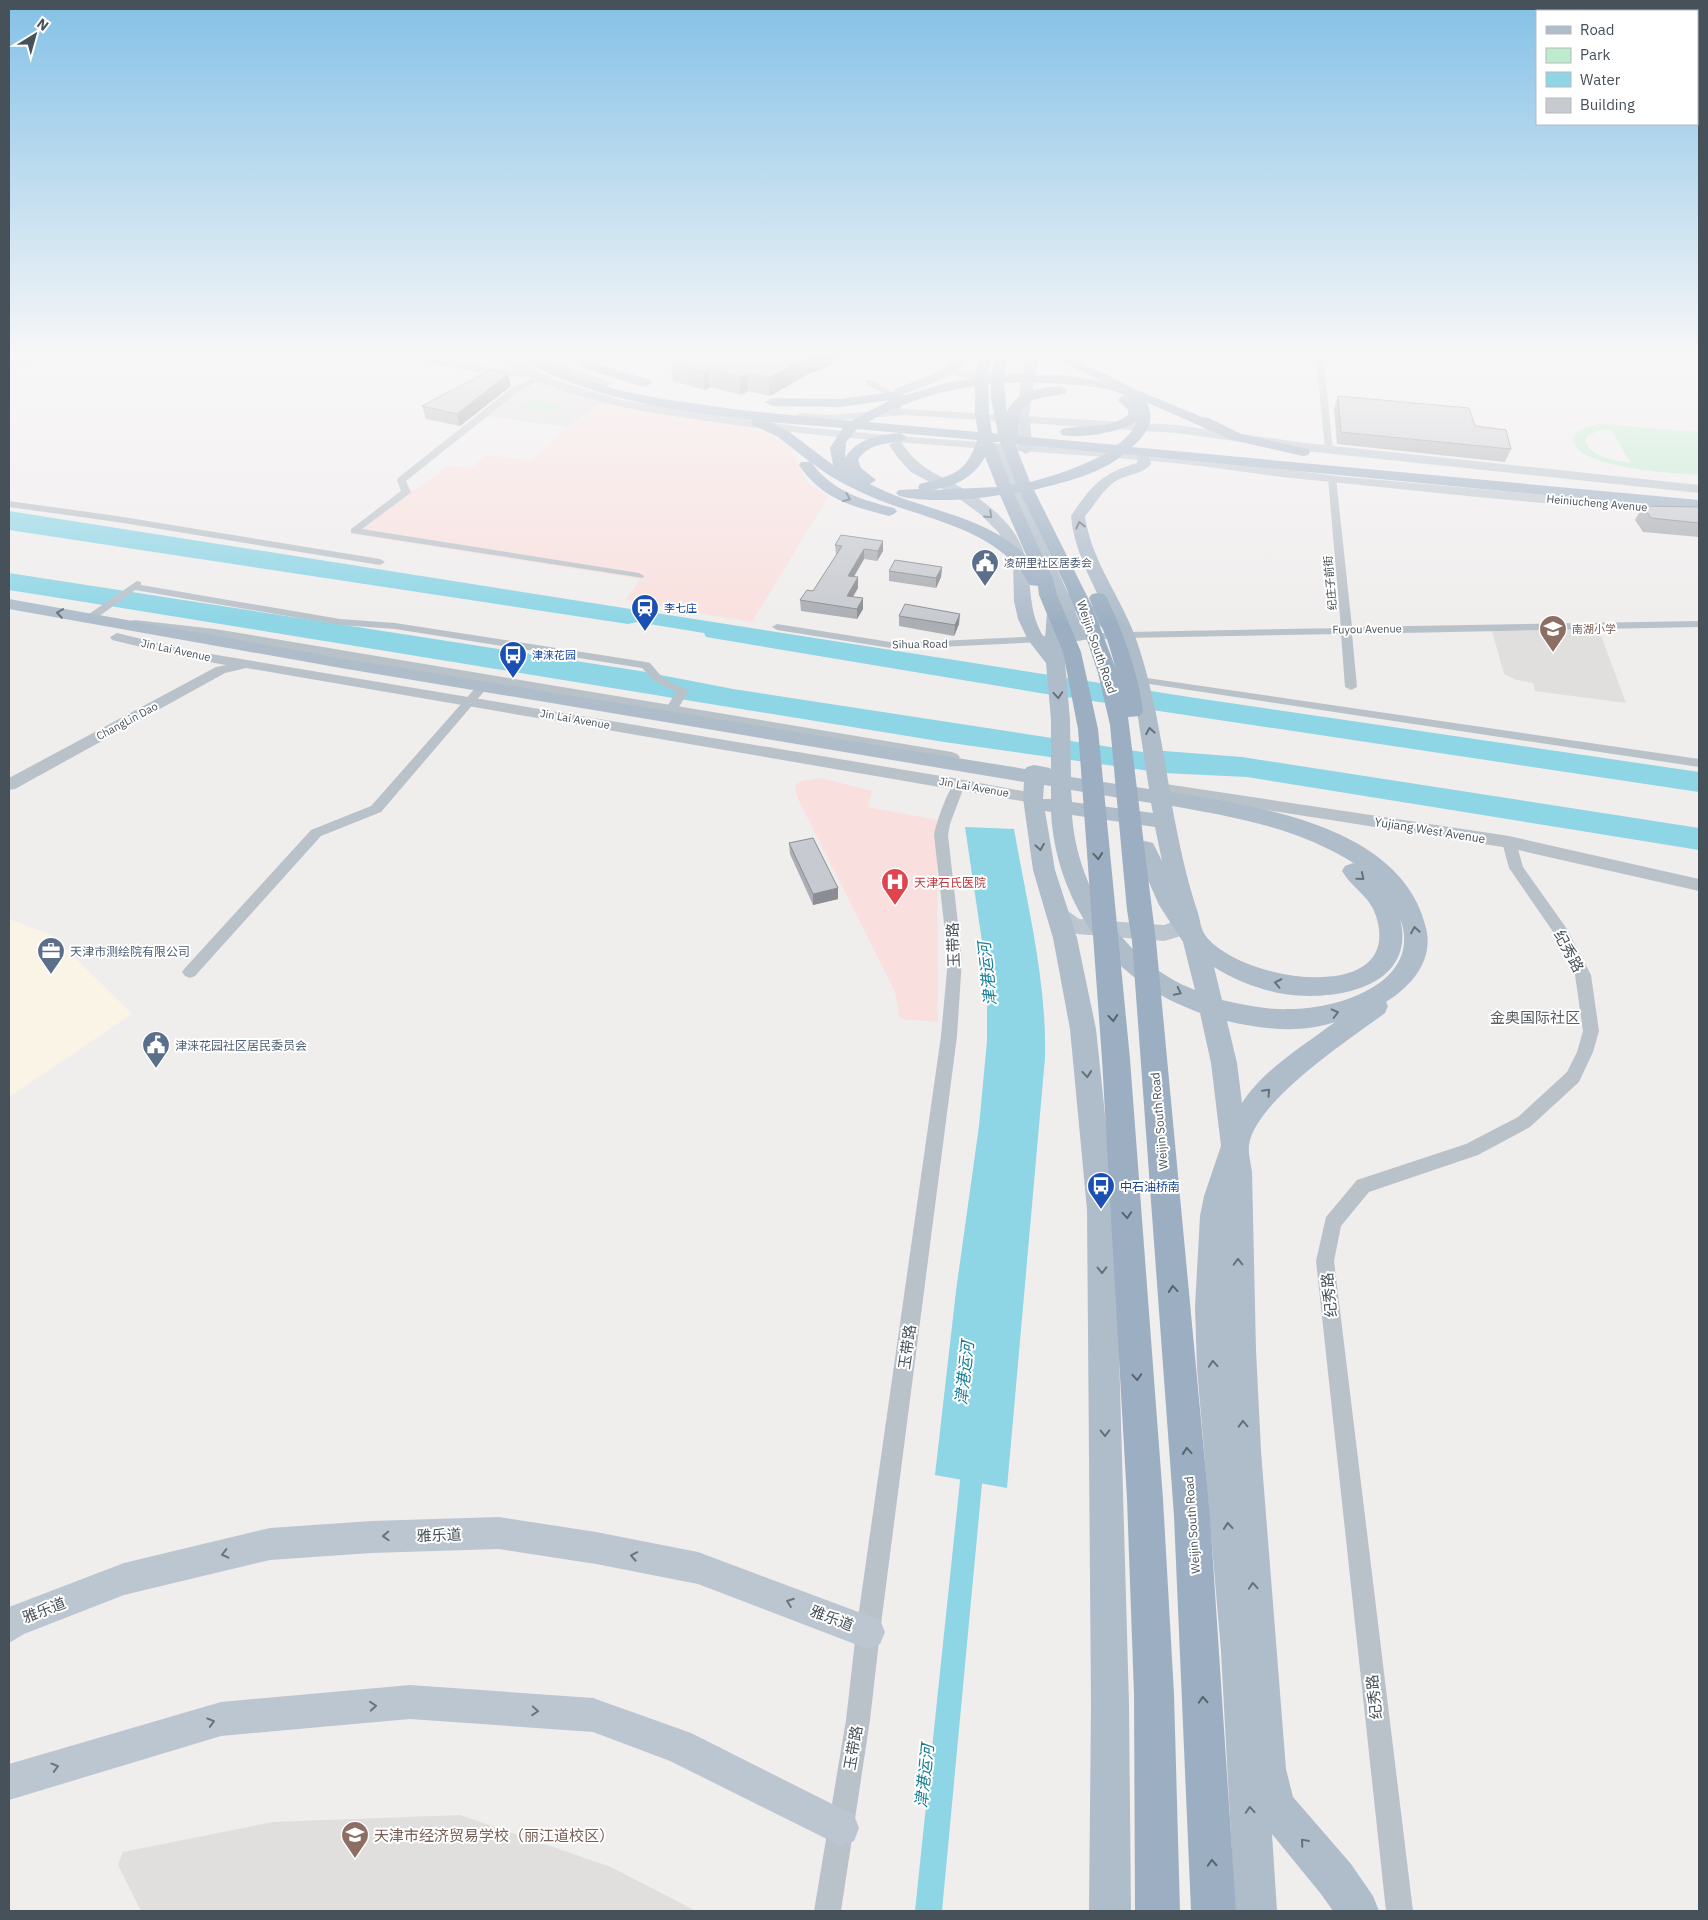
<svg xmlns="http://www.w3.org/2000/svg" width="1708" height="1920" viewBox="0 0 1708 1920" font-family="'IBM Plex Sans','Noto Sans SC',sans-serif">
	<rect width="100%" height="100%" fill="#f0eded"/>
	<!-- commercial -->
	<path fill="#faf4e7" d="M 9,919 L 53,936 L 132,1014 L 9,1097 Z"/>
	<!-- education -->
	<path fill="#e1dede" d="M 536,382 L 545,383 L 602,401 L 567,427 L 487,416 L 519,391 Z
		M 1599,630 L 1626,703 L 1535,691 L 1533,683 L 1517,680 L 1504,674 L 1492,631 Z
		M 460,1815 L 611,1867 L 696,1911 L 141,1911 L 118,1865 L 123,1852 L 273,1822 Z"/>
	<!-- medical -->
	<path fill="#f9e0de" d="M 602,401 L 669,416 L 738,425 L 768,434 L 789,446 L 807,482 L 828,497 L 752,622 L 626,600 L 640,579 L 352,534 L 350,531 L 401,493 L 417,489 L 448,466 L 471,468 L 486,455 L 531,461 L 567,427 Z
		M 821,778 L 872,791 L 868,807 L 937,820 L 938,1022 L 900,1019 L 895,992 L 797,797 L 795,786 L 801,781 Z"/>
	<!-- green -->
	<path fill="#beebce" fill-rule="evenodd" d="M 534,399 L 562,405 L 547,413 L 519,407 Z
		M 1601,424 L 1699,432 L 1699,475 C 1677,473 1573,469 1573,438 C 1578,427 1590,426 1601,424 ZM 1600,430 L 1611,430 L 1631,463 C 1617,461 1589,457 1585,440 L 1587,436 Z"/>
	<!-- water -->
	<path fill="#8ed5e5" d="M 9,511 L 1189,697 L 1699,772 L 1699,792 L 1046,694 L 706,637 L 704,633 L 637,622 L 628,624 L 9,530 Z
		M 9,573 L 640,671 L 733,689 L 1149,753 L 1164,751 L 1242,757 L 1654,821 L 1699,828 L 1699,850 L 1247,777 L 1164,773 L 944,742 L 122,608 L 9,590 Z
		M 965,827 L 1014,829 C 1027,904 1047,981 1045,1058 L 1007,1488 L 935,1475 L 956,1291 L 979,1126 L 987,1041 L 987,975 Z"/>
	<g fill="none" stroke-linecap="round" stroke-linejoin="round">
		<!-- canal -->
		<path fill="#8ed5e5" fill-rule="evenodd" d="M 973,1451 L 981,1454 L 984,1462 L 942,1911 L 915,1911 L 962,1462 L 965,1454 Z"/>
		<!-- minor -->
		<path fill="#bac2c9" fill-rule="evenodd" d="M 37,355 L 45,356 L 9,371 L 9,366 Z
			M 1316,355 L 1323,356 L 1333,450 L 1329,453 L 1325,450 Z
			M 540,375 L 543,375 L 543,379 L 519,391 L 406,481 L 411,492 L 409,494 L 362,529 L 639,573 L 644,576 L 643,578 L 351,533 L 351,529 L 401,491 L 397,480 L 398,478 L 513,387 Z
			M 866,380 L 872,380 L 895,394 L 888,396 L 866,384 Z
			M 1332,475 L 1336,478 L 1352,627 L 1699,621 L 1699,627 L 1352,634 L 1357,687 L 1351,690 L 1345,687 L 1341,634 L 1126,638 L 897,649 L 777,630 L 772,627 L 777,624 L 897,643 L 1126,632 L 1341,628 L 1328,478 Z
			M 9,501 L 117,516 L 380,559 L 385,562 L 380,565 L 117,522 L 9,507 Z
			M 137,581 L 141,582 L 141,585 L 340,619 L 395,623 L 646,662 L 650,663 L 662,677 L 689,691 L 675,713 L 671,714 L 665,710 L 676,692 L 654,681 L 642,668 L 395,629 L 340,625 L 135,590 L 94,620 L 86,620 L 85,618 L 86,616 Z
			M 489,676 L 495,679 L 493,681 L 381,812 L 321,836 L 195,976 L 190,978 L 185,976 L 182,972 L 185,968 L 311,830 L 371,806 L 485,677 Z
			M 1140,677 L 1699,759 L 1699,767 L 1136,682 L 1134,680 Z
			M 959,780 L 965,784 L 950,824 L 948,835 L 962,959 L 957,1036 L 880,1632 L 870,1720 L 841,1911 L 814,1911 L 846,1720 L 856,1632 L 941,1036 L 948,959 L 934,835 C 936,824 949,783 959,780 Z
			M 1509,837 L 1514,839 L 1516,842 L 1523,867 L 1567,929 L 1591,975 L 1599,1031 L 1593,1052 L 1579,1082 L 1530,1127 L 1478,1155 L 1369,1192 L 1341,1226 L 1334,1261 L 1413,1911 L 1386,1911 L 1316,1261 L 1326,1217 L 1357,1180 L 1466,1144 L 1518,1117 L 1567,1072 L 1577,1052 L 1583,1031 L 1575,975 L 1556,936 L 1509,868 L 1502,842 L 1504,839 Z"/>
		<!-- tertiary -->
		<path fill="#bac2c9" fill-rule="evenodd" d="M 31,355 L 48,355 L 9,366 L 9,360 Z
			M 399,355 L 419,355 L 501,370 L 534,371 L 539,374 L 534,377 L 501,376 L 403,358 Z
			M 135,620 L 215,629 L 952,752 L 957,754 L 960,757 L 957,760 L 952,762 L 215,637 L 130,627 L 128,624 L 130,621 Z
			M 117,633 L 187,650 L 959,779 L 1033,793 L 1039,794 L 1041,798 L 1039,802 L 1033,803 L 246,668 L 225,673 L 15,789 L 9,790 L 9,778 L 216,667 L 226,665 L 187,658 L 112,640 L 110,637 Z
			M 1159,783 L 1509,836 L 1699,879 L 1699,891 L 1509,848 L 1153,792 L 1151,788 L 1153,784 Z"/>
		<!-- secondary -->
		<path fill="#bcc6d0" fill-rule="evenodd" d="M 494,355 L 507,355 L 531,369 L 561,382 L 621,400 L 686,411 L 803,427 L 908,437 L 1171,455 L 1337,476 L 1699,509 L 1699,517 C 1567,506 1434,493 1302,479 C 1259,475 1217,467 1174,463 C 1022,449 873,445 721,423 C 654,414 546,399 494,355 Z
			M 530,355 L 543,355 L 559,364 L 610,382 L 611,384 L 606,387 L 602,386 L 551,368 Z
			M 953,367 L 964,372 L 1020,373 L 1025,376 L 1020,379 L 963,378 L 950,374 L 948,370 Z
			M 905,409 L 1177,425 L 1305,443 L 1699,485 L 1699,493 L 1305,451 L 1177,433 L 905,415 L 829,421 L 801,419 L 795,416 L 801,413 L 829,415 Z
			M 1057,906 L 1064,908 L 1079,919 L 1164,925 C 1177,922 1180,909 1195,914 L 1198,919 L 1184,935 L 1164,941 L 1077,934 L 1062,928 L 1050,918 L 1047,913 L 1050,908 Z
			M 499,1517 L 596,1532 L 698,1552 L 880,1620 L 885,1632 L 880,1644 L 868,1649 L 698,1584 L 596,1564 L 499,1549 L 371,1553 L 270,1560 L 124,1595 L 24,1634 L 9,1643 L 9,1607 L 124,1563 L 270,1528 L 371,1521 Z
			M 410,1685 L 593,1698 L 691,1733 L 854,1815 L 859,1828 L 854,1841 L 841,1846 L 670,1761 L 593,1732 L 410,1719 L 221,1736 L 9,1800 L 9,1764 L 221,1702 Z"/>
		<!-- primary -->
		<path fill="#afbdcb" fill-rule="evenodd" d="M 960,355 L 973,355 C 955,378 929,384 904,394 L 899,415 L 891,415 L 889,412 L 890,397 L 895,389 L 939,372 Z
			M 1027,355 L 1039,355 L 1029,415 L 1033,450 L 1026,454 L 1019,450 C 1013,418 1020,387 1027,355 Z
			M 896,441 L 901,442 C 921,471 935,472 964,489 C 983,500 1000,514 1013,531 C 1039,567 1021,603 1045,639 L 1047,612 L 1049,608 L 1057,608 L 1009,496 L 991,448 L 998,444 L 1005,448 L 1023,496 L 1068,593 L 1108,615 C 1093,584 1074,551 1071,516 C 1091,486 1102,473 1137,463 L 1139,454 L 1149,454 L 1151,464 C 1143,475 1124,474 1113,483 C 1102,491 1094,506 1085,516 C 1091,560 1120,596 1135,636 C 1153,686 1161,740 1170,792 C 1256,806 1402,825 1426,928 C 1434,960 1412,986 1386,1002 L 1388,1006 L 1385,1013 C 1350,1039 1255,1101 1249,1145 C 1248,1153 1251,1164 1252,1172 L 1256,1350 L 1261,1451 L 1286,1769 L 1293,1797 L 1351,1864 L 1373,1896 L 1379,1911 L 1333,1911 L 1321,1894 L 1272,1834 L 1277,1911 L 1235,1911 L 1221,1652 L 1197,1368 L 1195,1307 L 1200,1216 L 1204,1196 L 1221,1146 L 1211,1063 L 1200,1013 C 1180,1005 1159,996 1142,983 C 1088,945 1054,878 1051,812 L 1045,811 L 1055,870 L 1077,938 L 1096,1029 L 1115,1210 L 1129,1704 L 1131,1911 L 1089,1911 L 1091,1704 L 1087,1210 L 1070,1029 L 1053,938 L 1033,870 L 1023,798 L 1024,782 L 341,668 L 9,609 L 9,599 L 341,658 L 1025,769 L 1027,767 L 1034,765 L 1050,768 L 1051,770 L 1051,720 L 1046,663 L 1028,640 L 1018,619 L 1014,601 L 1013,564 L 1007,546 L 998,532 L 980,514 L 954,495 L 911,472 L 898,458 L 889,445 ZM 1075,611 L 1118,637 L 1134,692 L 1149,789 L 1071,777 L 1070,720 L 1062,627 L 1062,620 L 1071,640 L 1077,641 L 1083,640 L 1086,636 ZM 1044,785 L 1051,786 L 1051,799 L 1043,799 ZM 1071,790 L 1151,803 L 1153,813 L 1072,802 ZM 1172,806 C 1240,818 1298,828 1357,865 L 1353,863 L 1345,866 L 1342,871 C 1352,888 1370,896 1376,916 C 1405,1007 1239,982 1205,935 C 1201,929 1200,920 1198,913 C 1186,878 1179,842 1172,806 ZM 1072,815 L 1155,827 L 1162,861 L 1153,843 L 1145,841 L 1137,843 L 1134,848 L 1159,905 L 1183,942 L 1195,990 C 1125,963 1077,889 1072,815 ZM 1400,918 C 1424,982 1339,1009 1290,1009 C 1267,1010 1245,1005 1222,1000 L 1214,967 C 1233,979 1255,988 1278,993 C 1330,1003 1418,990 1400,918 ZM 1227,1021 C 1262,1029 1300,1034 1335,1022 C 1303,1046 1264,1069 1242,1103 L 1237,1063 Z"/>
		<!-- trunk -->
		<path fill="#9cafc2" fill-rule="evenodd" d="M 518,355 L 533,355 L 572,375 L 618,390 L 663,399 L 740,410 L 851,421 L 890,400 L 840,407 L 772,406 L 765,402 L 772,398 L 840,399 L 893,392 L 898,393 L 899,397 L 950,382 L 975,378 L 979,355 L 991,355 L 988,377 L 991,377 L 995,355 L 1007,355 L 1004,376 L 1059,375 L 1101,381 L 1048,355 L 1064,355 L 1106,374 L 1132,388 L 1202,417 L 1209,418 L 1241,434 L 1308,449 L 1310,452 L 1308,455 L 1303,456 L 1232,440 L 1146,402 C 1157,420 1146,435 1132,447 L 1699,500 L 1699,510 L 1124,454 C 1099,475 1064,482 1034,490 L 1092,606 L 1116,669 L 1107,639 L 1089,598 L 1092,594 L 1098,593 L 1104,594 L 1107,598 C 1124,635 1138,671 1143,712 L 1140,716 L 1128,717 L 1156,941 L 1210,1516 L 1236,1911 L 1191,1911 L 1174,1516 L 1132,941 L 1127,910 L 1110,725 L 1098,673 L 1083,628 L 1065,585 L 1020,492 L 1014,493 L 1053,579 L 1057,595 L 1081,652 L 1098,729 L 1130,1059 L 1163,1499 L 1174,1694 L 1180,1911 L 1135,1911 L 1134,1694 L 1127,1499 L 1102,1059 L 1078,729 L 1063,652 L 1039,595 L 1038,586 L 1030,585 C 1024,576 1019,567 1011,560 C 976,527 923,517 879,500 C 855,490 832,479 812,463 C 832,491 862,500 894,508 L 897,511 L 894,514 L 889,516 C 851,506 822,499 799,465 L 801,462 L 810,462 L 778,437 L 753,425 L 751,422 L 753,420 C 683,412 612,402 548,373 C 538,368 525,363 518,355 ZM 1023,382 C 1045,383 1110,384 1125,396 L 1120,397 L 1118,400 L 1128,410 L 1128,415 C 1109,430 1083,424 1062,429 L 1060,432 L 1062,435 C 1080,439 1123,432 1137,421 C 1133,432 1126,438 1117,445 L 1018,436 C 1018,394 1033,401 1066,393 L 1067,390 L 1061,386 C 1040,388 1016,391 1007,412 L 1004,383 ZM 988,384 L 991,384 L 991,398 L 998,434 L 992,433 L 989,415 ZM 975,386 L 975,415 L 978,432 L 868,422 C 902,402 937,392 975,386 ZM 769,422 L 843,428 L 830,448 L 833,465 L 788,431 ZM 857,429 L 900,433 C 879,435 857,438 845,458 L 846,442 ZM 900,433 L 977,440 C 967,474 950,476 920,484 L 918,487 L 919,489 L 899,490 L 896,493 L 899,496 C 928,503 970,500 1000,495 L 1027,557 C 986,514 920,511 870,484 L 876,480 L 861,468 L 858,460 C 868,443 888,444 905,440 L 907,437 ZM 994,442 L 1000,442 L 1016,484 L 1011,485 ZM 1015,444 L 1107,453 C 1082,466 1058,475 1030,482 ZM 985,457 L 997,487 L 932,490 C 956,486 973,478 985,457 Z
			M 559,355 L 576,355 L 597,364 L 651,380 L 652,383 L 646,387 L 641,386 L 589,370 Z"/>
	</g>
	<!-- wall -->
	<path fill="#abaeb3" d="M 687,355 L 842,355 L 842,357 L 819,371 L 812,372 L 770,396 L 748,391 L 741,395 L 710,387 L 705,390 L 673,381 L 671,363 Z
		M 511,386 L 460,426 L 426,419 L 422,406 Z
		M 1338,396 L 1475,426 L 1511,449 L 1505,462 L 1337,444 L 1334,409 Z
		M 1643,506 L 1699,507 L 1699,537 L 1643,532 L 1635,520 Z
		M 835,545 L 883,551 L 877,561 L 864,559 L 854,577 L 858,577 L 858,588 L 853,597 L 863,598 L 863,609 L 857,619 L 801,611 L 800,600 L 813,591 L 836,555 Z
		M 942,567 L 941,577 L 936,588 L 889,581 L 889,571 Z
		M 899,616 L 959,624 L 954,636 L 899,626 Z
		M 789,843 L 838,888 L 838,899 L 813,905 L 790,854 Z"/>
	<!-- shaded-wall -->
	<path fill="#8b8d92" d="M 810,355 L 842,355 L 842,357 L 819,371 L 812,372 L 770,396 L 768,378 Z
		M 708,369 L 710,387 L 705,390 L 703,372 Z
		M 747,373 L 748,391 L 741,395 L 739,377 Z
		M 508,374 L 511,386 L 460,426 L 457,414 Z
		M 883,541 L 883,551 L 877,561 L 878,551 Z
		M 864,549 L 864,559 L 848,586 L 848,576 Z
		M 942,567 L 941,577 L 936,588 L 936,578 Z
		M 858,577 L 858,588 L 847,606 L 847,596 Z
		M 863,598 L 863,609 L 857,619 L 857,609 Z
		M 960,614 L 959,624 L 954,636 L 955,625 Z
		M 838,888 L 838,899 L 813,905 L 813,894 Z"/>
	<!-- building -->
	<path fill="#c7cad0" stroke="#8b8d92" d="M 687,355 L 810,355 L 768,378 L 747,373 L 739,377 L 708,369 L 703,372 L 671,363 Z
		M 490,370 L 508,374 L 457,414 L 422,406 Z
		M 1338,396 L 1469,408 L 1475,426 L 1506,430 L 1511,449 L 1341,432 Z
		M 1643,506 L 1699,507 L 1699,523 L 1651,518 Z
		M 841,535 L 883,541 L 878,551 L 864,549 L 848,576 L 858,577 L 847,596 L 863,598 L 857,609 L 800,600 L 807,590 L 813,591 L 842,546 L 835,545 Z
		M 895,560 L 942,567 L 936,578 L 889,571 Z
		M 905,604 L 960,614 L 955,625 L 899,616 Z
		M 813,838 L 838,888 L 813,894 L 789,843 Z"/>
	<!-- one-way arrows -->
	<defs><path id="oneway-chevron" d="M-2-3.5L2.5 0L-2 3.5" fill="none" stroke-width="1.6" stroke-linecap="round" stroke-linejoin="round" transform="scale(1.25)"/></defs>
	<g stroke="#58646e">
		<use href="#oneway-chevron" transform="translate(847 498) rotate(22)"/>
		<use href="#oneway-chevron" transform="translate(1098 856) rotate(85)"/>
		<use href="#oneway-chevron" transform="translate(1113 1018) rotate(85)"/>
		<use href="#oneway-chevron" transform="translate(1127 1215) rotate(86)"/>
		<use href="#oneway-chevron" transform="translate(1173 1289) rotate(-95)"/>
		<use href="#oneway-chevron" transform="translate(1137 1377) rotate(86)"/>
		<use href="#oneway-chevron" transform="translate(1187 1451) rotate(-95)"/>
		<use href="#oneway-chevron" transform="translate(1203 1700) rotate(-93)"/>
		<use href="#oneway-chevron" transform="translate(1212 1863) rotate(-93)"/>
	</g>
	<g stroke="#66717b">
		<use href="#oneway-chevron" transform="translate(989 515) rotate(43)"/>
		<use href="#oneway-chevron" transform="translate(1080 525) rotate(-104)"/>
		<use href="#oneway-chevron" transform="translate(60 613) rotate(-171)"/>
		<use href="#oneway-chevron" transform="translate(1058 695) rotate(86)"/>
		<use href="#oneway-chevron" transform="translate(1150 731) rotate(-100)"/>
		<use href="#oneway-chevron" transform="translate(1040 847) rotate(80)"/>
		<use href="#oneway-chevron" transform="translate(1361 877) rotate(40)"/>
		<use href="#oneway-chevron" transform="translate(1415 930) rotate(-100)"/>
		<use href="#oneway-chevron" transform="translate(1278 983) rotate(-168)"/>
		<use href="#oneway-chevron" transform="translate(1178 992) rotate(26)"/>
		<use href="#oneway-chevron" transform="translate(1335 1013) rotate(-14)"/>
		<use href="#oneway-chevron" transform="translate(1087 1074) rotate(85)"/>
		<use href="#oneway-chevron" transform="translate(1267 1092) rotate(-47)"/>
		<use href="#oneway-chevron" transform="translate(1238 1262) rotate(-91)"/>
		<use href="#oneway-chevron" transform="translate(1102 1270) rotate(89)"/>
		<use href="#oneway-chevron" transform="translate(1213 1364) rotate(-94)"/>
		<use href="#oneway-chevron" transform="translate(1243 1424) rotate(-92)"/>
		<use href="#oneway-chevron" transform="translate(1105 1433) rotate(89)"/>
		<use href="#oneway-chevron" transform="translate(1228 1526) rotate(-95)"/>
		<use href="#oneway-chevron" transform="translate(1253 1586) rotate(-94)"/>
		<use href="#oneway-chevron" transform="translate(1250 1810) rotate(-94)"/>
		<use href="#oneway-chevron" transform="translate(1304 1842) rotate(-131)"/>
	</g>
	<g stroke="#6a747d">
		<use href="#oneway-chevron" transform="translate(386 1536) rotate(178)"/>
		<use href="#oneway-chevron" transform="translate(225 1554) rotate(166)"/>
		<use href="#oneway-chevron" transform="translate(634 1556) rotate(-169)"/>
		<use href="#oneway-chevron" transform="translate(790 1602) rotate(-160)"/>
		<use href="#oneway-chevron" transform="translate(373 1706) rotate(-5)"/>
		<use href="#oneway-chevron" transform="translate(535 1711) rotate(4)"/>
		<use href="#oneway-chevron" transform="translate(211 1722) rotate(-16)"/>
		<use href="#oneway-chevron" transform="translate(55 1767) rotate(-16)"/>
	</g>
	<!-- sky -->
	<linearGradient id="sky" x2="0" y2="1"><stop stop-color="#84c1e7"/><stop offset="0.57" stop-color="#f8f7f7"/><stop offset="1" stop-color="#f8f7f7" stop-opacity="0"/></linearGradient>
	<rect width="1708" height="624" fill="url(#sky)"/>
	<!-- icons -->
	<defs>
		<symbol id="civic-pin" viewBox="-11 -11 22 30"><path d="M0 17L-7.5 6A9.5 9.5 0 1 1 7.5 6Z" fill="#5c6f8a" stroke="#fff"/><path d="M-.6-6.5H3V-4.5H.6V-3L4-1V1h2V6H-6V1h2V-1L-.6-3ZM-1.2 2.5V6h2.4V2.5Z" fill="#fff"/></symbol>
		<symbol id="station-pin" viewBox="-11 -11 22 30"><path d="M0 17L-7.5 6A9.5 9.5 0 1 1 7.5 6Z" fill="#1a4fb4" stroke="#fff"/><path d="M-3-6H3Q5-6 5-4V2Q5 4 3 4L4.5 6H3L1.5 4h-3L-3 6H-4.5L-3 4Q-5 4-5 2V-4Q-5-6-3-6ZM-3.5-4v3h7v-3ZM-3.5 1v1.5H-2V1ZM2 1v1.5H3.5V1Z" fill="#fff"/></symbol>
		<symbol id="school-pin" viewBox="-11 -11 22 30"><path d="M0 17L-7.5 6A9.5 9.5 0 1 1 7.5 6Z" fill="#8d6e63" stroke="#fff"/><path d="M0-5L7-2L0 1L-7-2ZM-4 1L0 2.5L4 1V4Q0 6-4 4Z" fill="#fff"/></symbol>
		<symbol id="bus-pin" viewBox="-11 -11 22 30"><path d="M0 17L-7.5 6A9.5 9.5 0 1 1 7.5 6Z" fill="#1a4fb4" stroke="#fff"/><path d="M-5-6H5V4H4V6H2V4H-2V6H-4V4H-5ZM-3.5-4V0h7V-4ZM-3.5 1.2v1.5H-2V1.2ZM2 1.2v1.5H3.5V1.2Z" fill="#fff"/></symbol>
		<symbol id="hospital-pin" viewBox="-11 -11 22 30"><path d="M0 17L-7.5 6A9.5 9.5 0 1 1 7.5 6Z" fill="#e0444e" stroke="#fff"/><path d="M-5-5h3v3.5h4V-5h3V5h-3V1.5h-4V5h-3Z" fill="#fff"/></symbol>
		<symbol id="office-pin" viewBox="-11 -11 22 30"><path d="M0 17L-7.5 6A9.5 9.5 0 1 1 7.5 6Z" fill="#5c6f8a" stroke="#fff"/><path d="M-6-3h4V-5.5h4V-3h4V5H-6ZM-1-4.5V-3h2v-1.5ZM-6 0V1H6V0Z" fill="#fff"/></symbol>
		<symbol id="university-pin" viewBox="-11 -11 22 30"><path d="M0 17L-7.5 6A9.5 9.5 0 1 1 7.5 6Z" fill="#8d6e63" stroke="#fff"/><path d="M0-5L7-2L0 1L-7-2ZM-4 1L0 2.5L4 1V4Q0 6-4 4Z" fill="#fff"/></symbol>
	</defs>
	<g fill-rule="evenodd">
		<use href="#civic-pin" x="969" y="547" width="32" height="43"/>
		<use href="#station-pin" x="629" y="592" width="32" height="43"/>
		<use href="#school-pin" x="1537" y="613" width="32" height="43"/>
		<use href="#bus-pin" x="497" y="639" width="32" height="43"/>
		<use href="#hospital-pin" x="879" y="866" width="32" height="43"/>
		<use href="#office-pin" x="35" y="935" width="32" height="43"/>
		<use href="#civic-pin" x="140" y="1029" width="32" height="43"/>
		<use href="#bus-pin" x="1085" y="1170" width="32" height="43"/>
		<use href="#university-pin" x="339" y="1819" width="32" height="43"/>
	</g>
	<g text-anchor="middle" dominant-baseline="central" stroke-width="4" stroke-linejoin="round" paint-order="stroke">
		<!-- far-street labels -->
		<g font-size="11" fill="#475159" stroke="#fff">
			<text transform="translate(1597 503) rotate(5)">Heiniucheng Avenue</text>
			<text transform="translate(1330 583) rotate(-95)">纪庄子前街</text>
			<text transform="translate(1367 629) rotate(-1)">Fuyou Avenue</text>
			<text transform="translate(920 644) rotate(-1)">Sihua Road</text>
			<text transform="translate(176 650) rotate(12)">Jin Lai Avenue</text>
			<text transform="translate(575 719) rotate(10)">Jin Lai Avenue</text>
			<text transform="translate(127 721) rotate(-28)">ChangLin Dao</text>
			<text transform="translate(974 787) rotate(10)">Jin Lai Avenue</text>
		</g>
		<!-- far-service labels -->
		<g font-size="11" fill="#4e5e75" stroke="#fff" text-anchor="start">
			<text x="1004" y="563">凌研里社区居委会</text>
		</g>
		<!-- far-transit labels -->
		<g font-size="11" fill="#164399" stroke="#fff" text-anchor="start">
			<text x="664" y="608">李七庄</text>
			<text x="532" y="655">津涞花园</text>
		</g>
		<!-- far-education labels -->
		<g font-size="11" fill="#785e54" stroke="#fff" text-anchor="start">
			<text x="1572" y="629">南湖小学</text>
		</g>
		<!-- street labels -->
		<g font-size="12" fill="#475159" stroke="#fff">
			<text transform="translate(1097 647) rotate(71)">Weijin South Road</text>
			<text transform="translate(1430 830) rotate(9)">Yujiang West Avenue</text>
			<text transform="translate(1159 1121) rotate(-95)">Weijin South Road</text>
			<text transform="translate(1192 1525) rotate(-94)">Weijin South Road</text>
		</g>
		<!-- health labels -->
		<g font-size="12" fill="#be3a42" stroke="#fff" text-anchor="start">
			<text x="914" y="882">天津石氏医院</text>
		</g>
		<!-- service labels -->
		<g font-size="12" fill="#4e5e75" stroke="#fff" text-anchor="start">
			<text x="70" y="951">天津市测绘院有限公司</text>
			<text x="175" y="1045">津涞花园社区居民委员会</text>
		</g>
		<!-- transit labels -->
		<g font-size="12" fill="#164399" stroke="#fff" text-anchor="start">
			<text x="1120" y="1186">中石油桥南</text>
		</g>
		<!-- near-street labels -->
		<g font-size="15" fill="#475159" stroke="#fff">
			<text transform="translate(953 945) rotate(-92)">玉带路</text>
			<text transform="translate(1569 951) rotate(62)">纪秀路</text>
			<text transform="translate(1329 1295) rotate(-96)">纪秀路</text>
			<text transform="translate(907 1347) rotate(-82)">玉带路</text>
			<text transform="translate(439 1535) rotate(-2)">雅乐道</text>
			<text transform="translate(44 1610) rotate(-21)">雅乐道</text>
			<text transform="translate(832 1618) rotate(21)">雅乐道</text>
			<text transform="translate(1374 1697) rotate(-96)">纪秀路</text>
			<text transform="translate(853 1748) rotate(-80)">玉带路</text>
		</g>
		<!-- quarter labels -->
		<g font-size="15" fill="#5a5e62" stroke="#fff">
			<text x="1535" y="1017">金奥国际社区</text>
		</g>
		<!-- near-education labels -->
		<g font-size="15" fill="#785e54" stroke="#fff" text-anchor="start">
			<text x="374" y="1835">天津市经济贸易学校（丽江道校区）</text>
		</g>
		<!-- near-water labels -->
		<g font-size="16" font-style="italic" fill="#167e96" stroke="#fff">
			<text transform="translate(987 974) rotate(-96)">津港运河</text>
			<text transform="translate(964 1373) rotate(-84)">津港运河</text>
			<text transform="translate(924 1776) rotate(-84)">津港运河</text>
		</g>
	</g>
	<!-- border -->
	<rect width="1708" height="1920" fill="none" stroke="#475159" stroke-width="20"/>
	<!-- legend -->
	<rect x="1536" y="10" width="162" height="115" fill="#ffffff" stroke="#b5b9bd"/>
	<rect x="1546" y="26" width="25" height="8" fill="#afbdcb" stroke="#b5b9bd"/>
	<text x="1580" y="35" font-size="15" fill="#475159">Road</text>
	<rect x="1546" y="48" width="25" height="15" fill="#beebce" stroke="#b5b9bd"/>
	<text x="1580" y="60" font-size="15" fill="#475159">Park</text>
	<rect x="1546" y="72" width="25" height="15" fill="#8ed5e5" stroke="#b5b9bd"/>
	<text x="1580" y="85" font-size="15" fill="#475159">Water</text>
	<rect x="1546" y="98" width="25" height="15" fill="#c7cad0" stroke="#b5b9bd"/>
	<text x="1580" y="110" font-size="15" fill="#475159">Building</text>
	<!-- north arrow -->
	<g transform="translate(35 35) rotate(37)" stroke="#ffffff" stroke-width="4" paint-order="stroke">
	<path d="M0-4L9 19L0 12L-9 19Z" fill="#475159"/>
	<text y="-8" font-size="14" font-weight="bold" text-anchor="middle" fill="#475159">N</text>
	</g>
</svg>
